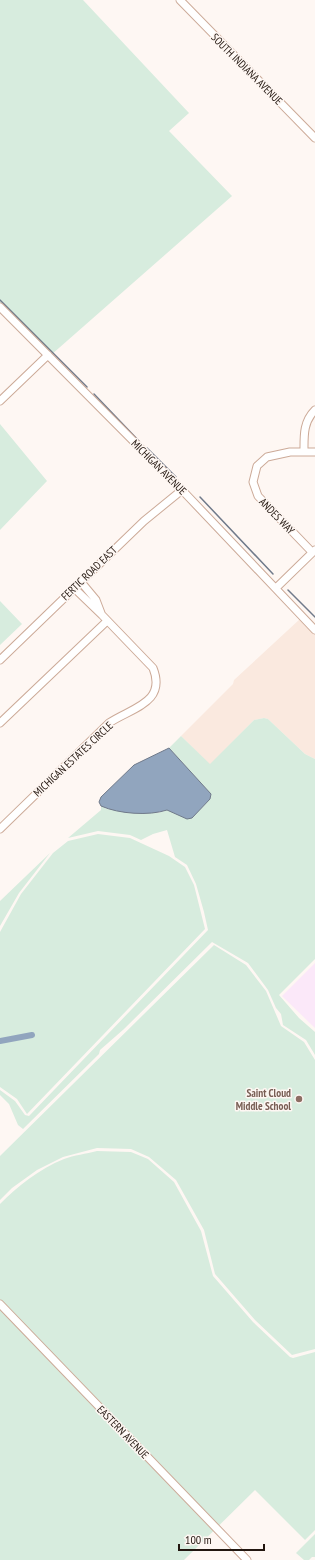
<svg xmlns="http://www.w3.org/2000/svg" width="315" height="1560" viewBox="0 0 315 1560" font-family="'PT Sans Narrow',sans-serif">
	<rect width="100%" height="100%" fill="#fef7f3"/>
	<!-- built -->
	<path fill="#fae9df" d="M 300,619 L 315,634 L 315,759 L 305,754 L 268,719 L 264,718 L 254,720 L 210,765 L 181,736 L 233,684 L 234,680 Z"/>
	<!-- education -->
	<path fill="#fbe8f9" d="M 315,963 L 315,1028 L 282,996 Z"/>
	<!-- green -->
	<path fill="#d7ecde" d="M 0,0 L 83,0 L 189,113 L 169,131 L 232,196 L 51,355 L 0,303 Z
		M 0,424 L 47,481 L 0,530 Z
		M 0,601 L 22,624 L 0,645 Z
		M 264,718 L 268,719 L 305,754 L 315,759 L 315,959 L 279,995 L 299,1018 L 315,1032 L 315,1055 L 306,1040 L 283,1025 L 281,1014 L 276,1008 L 268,990 L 248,963 L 212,942 L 124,1029 L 100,1050 L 99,1054 L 23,1129 L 18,1125 L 9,1104 L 0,1095 L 0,1090 L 15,1101 L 25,1115 L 29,1116 L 208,930 L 204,912 L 196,884 L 187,865 L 175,857 L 167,830 L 153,834 L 141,840 L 130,835 L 98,831 L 68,838 L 101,810 L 101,806 L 107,809 L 158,813 L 167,810 L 192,818 L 210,799 L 211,794 L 169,748 L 181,736 L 210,764 L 254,720 Z
		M 98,834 L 130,838 L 169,856 L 185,867 L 194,885 L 205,929 L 27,1114 L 17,1099 L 0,1087 L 0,932 L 21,894 L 53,853 L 68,841 Z
		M 50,853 L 19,893 L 0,926 L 0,901 Z
		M 214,945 L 246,965 L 266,991 L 281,1026 L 304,1042 L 315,1060 L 315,1349 L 292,1355 L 255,1320 L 215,1274 L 204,1230 L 176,1180 L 149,1157 L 131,1149 L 97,1148 L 63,1157 L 37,1170 L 12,1188 L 0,1200 L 0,1156 Z
		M 97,1151 L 131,1152 L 148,1159 L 174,1182 L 201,1231 L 213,1276 L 253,1322 L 290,1357 L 293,1358 L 315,1352 L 315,1530 L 305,1540 L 255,1490 L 184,1560 L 0,1560 L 0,1204 C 18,1186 39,1169 64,1159 C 74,1155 86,1154 97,1151 Z
		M 315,1534 L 315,1557 L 312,1557 L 309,1560 L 304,1560 L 296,1553 Z"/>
	<!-- water -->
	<path fill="#91a5be" stroke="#707a8a" d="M 169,748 L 211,794 L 210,799 L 192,818 L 187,819 L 167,810 C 149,816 119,814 101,806 L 99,802 L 101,797 L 134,765 Z"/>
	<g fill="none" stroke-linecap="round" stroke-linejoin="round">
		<!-- stream -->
		<path stroke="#707a8a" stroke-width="1.5" d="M 0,300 L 87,387
			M 94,394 L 139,441
			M 147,448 L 176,477
			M 200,497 L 273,574
			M 288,590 L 315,617"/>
		<!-- canal -->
		<path stroke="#91a5be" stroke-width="6" d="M 0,1041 L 32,1035"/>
		<defs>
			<path id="minor" d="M 180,0 L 315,138
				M 0,307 L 182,490 L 315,630
				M 0,401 L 48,355
				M 304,452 C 304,436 303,422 315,410
				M 312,552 L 258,496 L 253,482 L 257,466 L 267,457 L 290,452 L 315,452
				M 81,582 L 96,600 L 101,613
				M 276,588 L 315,550
				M 0,660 L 144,521 L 182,490
				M 0,723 L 107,621
				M 0,829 L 109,723 C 131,708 167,703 153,668 L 102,615 L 74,588
				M 0,1304 L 247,1560"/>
		</defs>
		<!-- minor casing -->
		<use href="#minor" stroke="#ccaa98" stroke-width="9"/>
		<!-- minor -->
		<use href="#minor" stroke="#fff" stroke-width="7"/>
	</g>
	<!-- markers -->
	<circle fill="#8d6e63" stroke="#fef7f3" stroke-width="1.5" cx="299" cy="1099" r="4"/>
	<g text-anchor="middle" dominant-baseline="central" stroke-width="3" stroke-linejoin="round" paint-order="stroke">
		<!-- street labels -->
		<g font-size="11" fill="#22160f" stroke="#fef7f3">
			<text transform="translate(247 69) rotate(45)">SOUTH INDIANA AVENUE</text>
			<text transform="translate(159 467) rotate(45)">MICHIGAN AVENUE</text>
			<text transform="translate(277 516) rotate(46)">ANDES WAY</text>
			<text transform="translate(89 573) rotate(-44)">FERTIC ROAD EAST</text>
			<text transform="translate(73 759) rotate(-43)">MICHIGAN ESTATES CIRCLE</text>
			<text transform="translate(123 1432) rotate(46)">EASTERN AVENUE</text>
		</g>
		<!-- education labels -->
		<g font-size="11" font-weight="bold" fill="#785e54" stroke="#fef7f3" text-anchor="end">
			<text x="291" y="1093">Saint Cloud<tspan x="291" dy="13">Middle School</tspan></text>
		</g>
	</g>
	<!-- scale -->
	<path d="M179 1544v6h85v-6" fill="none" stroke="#22160f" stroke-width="2"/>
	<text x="185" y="1544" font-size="12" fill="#22160f" stroke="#fef7f3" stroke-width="3" paint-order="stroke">100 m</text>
</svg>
